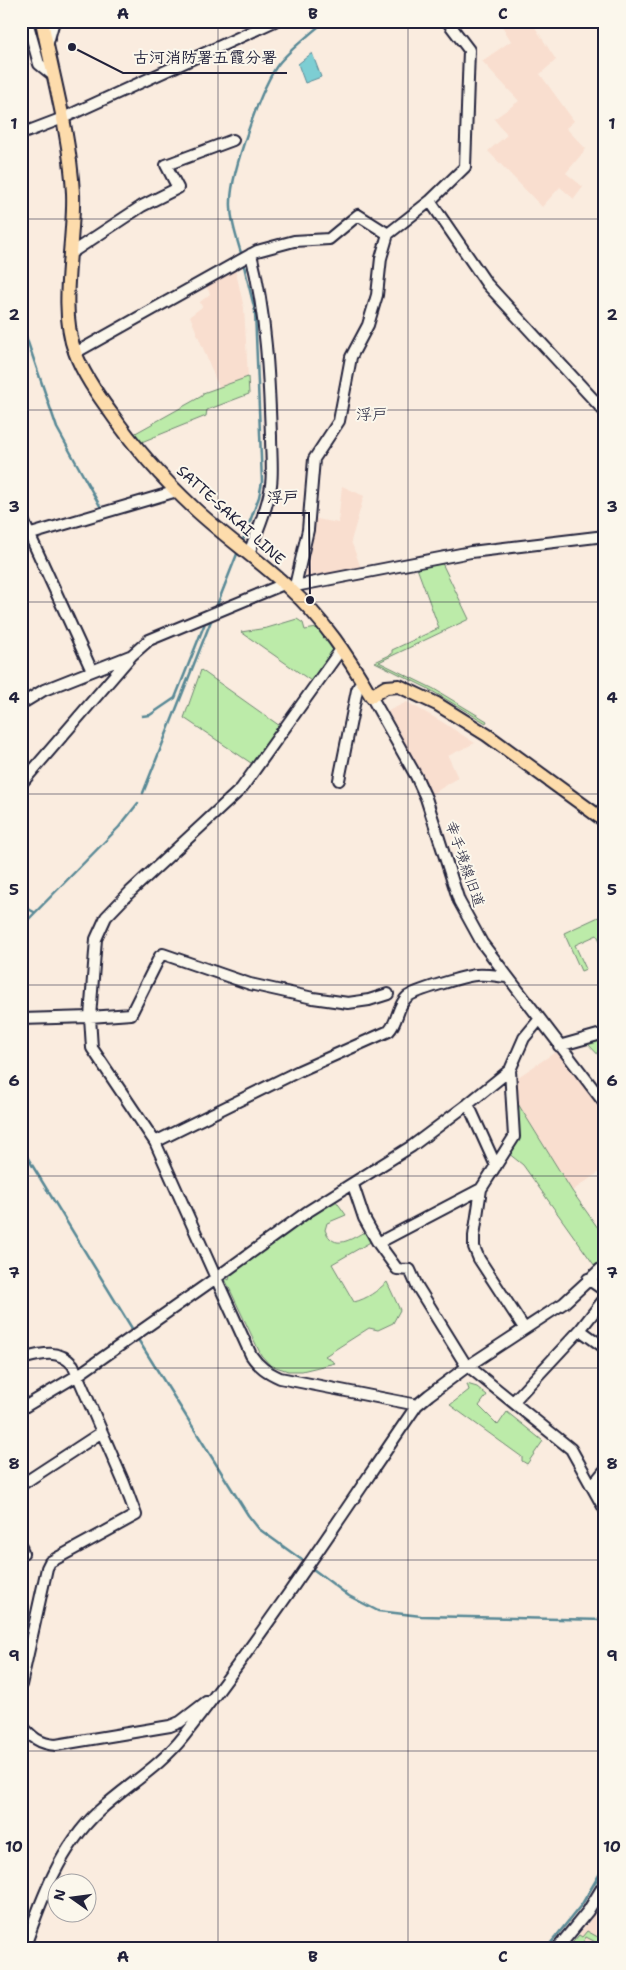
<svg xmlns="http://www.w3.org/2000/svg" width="626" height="1970" viewBox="0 0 626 1970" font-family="'Shantell Sans','Klee One',sans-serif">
	<rect width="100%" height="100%" fill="#faecdf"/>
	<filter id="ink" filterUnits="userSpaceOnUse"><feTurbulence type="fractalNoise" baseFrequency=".02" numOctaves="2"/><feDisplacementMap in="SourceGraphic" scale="10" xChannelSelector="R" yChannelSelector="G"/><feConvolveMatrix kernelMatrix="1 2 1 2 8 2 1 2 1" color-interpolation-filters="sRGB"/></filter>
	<g filter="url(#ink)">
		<!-- built -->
		<path fill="#f9decf" d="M 499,21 L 531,21 L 556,60 L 540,74 L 574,121 L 566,128 L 586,149 L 566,173 L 583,187 L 574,199 L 560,187 L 542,207 L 488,151 L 507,135 L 494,119 L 519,101 L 482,61 L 511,41 Z
			M 235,268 L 244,308 L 248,377 L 219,388 L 190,316 L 202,307 L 200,302 L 210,294 L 206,285 Z
			M 342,486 L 364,496 L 351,541 L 361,568 L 307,578 L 306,575 L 299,575 L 312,518 L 338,523 Z
			M 407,702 L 439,720 L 475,743 L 448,756 L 458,778 L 432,794 L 388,711 Z
			M 557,1051 L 605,1110 L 605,1168 L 572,1191 L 515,1099 L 515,1079 Z
			M 605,1897 L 605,1949 L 567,1949 L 589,1922 Z"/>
		<!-- green -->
		<path fill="#bceba9" stroke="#6f8672" d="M 248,377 L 249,394 L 207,410 L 206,416 L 139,443 L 132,435 L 202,396 L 203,393 Z
			M 441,561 L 469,619 L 379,662 L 434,689 L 487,721 L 486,723 L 427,688 L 375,662 L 392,654 L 392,650 L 439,628 L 417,568 L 418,566 Z
			M 297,619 L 303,623 L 305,630 L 317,628 L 335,651 L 314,683 L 241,632 L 267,628 Z
			M 201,670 L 280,726 L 256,764 L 251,763 L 184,718 Z
			M 605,914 L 605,950 L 597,935 L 575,945 L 586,969 L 581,971 L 564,933 Z
			M 605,1037 L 605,1062 L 586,1042 Z
			M 515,1099 L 572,1191 L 605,1238 L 605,1262 L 597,1269 L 523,1165 L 508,1153 Z
			M 348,1192 L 352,1193 L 358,1206 L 354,1197 L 348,1193 L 340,1197 L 336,1201 L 346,1215 L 327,1223 L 325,1230 C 334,1252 351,1239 366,1231 L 368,1232 L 374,1240 L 332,1264 L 354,1302 C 367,1299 377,1291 387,1282 L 400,1310 L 393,1323 L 378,1330 L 369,1328 L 325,1356 L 335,1363 L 302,1371 L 288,1371 L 270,1365 L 261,1355 L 224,1277 L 229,1280 L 230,1276 L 224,1274 L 308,1214 L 339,1195 Z
			M 467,1384 L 477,1387 L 487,1395 L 479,1406 L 498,1425 L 507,1412 L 543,1441 L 527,1464 L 522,1461 L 522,1457 L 450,1405 L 469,1390 Z
			M 587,1931 L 605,1941 L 605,1947 L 586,1937 L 579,1949 L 567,1949 L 579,1935 L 582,1937 Z"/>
		<!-- water -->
		<path fill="#7dced3" stroke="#598996" d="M 312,53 L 321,77 L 305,83 L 298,64 Z"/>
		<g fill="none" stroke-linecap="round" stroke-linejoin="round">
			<!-- stream -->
			<path stroke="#598996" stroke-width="2.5" d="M 241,253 C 236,236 230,218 231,201 C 231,173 262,83 280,62 C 293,47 310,34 325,21
				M 21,322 L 57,428 L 100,506
				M 243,540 L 259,497 L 262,482 L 255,311 L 244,266
				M 217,605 L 237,554
				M 142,716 L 150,715 L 175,698 L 205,623 L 211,621
				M 143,793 L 211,621
				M 21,905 L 34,912
				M 21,927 L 119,827 L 138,803
				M 21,1147 L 133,1330
				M 139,1341 L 248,1515 L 259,1529 L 302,1560
				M 313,1569 L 349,1596 L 378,1611 L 421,1616 L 605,1620
				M 546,1949 L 582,1904 L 605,1865"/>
			<defs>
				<path id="minor" d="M 27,21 L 39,64 L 54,76
					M 47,46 L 54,21
					M 21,134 L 63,118 L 275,21
					M 430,201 L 487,284 L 605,412
					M 71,253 L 142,206 L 178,188 L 166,165 L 233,140
					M 75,353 L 257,251 L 294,241 L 329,239 L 358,215 L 388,234
					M 21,516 L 92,671
					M 21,537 L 177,491
					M 249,554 C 256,532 268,509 271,485 C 273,470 271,452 271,436 C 269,376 266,313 251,254
					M 295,586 L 308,530 L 314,459 L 339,421 L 351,357 L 368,325 L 377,295 L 381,258 L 388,234 L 430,201 L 465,167 L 469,50 L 447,21
					M 290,587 L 471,552 L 605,536
					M 371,696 L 416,776 L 426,798 L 459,901 L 482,943 L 605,1104
					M 21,704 L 44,690 L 130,656
					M 339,780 L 357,690 L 362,680
					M 21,784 L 132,655 L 149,640 L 284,584
					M 21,1019 L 90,1017 L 131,1014 L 160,956 L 163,954 L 250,984 L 313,998 L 348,1003 L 369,1000 L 388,994
					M 559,1046 L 605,1033
					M 510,1070 L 514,1137 L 481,1189 L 474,1236 L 474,1247 L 479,1259 L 524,1328
					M 468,1104 L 496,1166
					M 155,1142 L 299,1071 L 389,1031 C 398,1022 397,1006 407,997 C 414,991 465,976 476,975 C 486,974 497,976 507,977
					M 353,1185 L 364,1218 L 378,1243 L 481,1189
					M 605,1265 L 564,1303 L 468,1366 L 571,1449 L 605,1510
					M 588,1279 L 605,1291
					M 580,1330 L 605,1348
					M 21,1359 C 41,1354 58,1348 73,1365 L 124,1483 L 136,1515 L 50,1562 L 47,1568 L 21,1685
					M 513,1402 L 580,1330 L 605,1298
					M 417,1405 L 280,1378 C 267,1372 259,1367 251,1355 L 216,1278 L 307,1212 L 412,1146 L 468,1104 L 510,1070 L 524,1038 L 539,1020
					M 21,1409 L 78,1375 L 216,1278 L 155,1142 L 92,1048 L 90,1017 L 96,939 L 106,917 L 130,892 L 241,789 L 342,648
					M 21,1485 L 102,1432
					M 592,1486 L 605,1470
					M 21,1546 L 23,1553 L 21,1554
					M 21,1725 C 32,1737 39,1744 56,1745 L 170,1726 L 180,1722 L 206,1702
					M 24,1949 C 41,1900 60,1847 99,1811 C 127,1785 160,1767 184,1736 C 267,1630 341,1516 417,1405 L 429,1395 L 468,1366 L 464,1362 L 417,1286 L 410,1270 L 397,1269 L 378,1243
					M 557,1949 L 588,1911 L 605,1883"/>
				<path id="major" d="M 42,21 C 53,78 70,135 73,193 C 75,242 58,306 75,352 C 83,374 97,394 111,413 C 135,448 164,480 195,509 C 225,537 259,560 289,588 C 323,619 348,656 371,696 L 386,687 L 399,686 L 437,704 L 487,735 L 605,821"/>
			</defs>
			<!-- minor casing -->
			<use href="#minor" stroke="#22223b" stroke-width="14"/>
			<!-- major casing -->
			<use href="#major" stroke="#22223b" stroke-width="16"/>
			<!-- minor -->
			<use href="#minor" stroke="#fbf7ec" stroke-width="10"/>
			<!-- major -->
			<use href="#major" stroke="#fddcac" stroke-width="12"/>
		</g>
	</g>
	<!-- grid -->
	<path fill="none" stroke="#22223b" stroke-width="1" stroke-opacity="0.55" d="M 218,21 L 218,1949M 408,21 L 408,1949M 21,219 L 605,219M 21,410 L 605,410M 21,602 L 605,602M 21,794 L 605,794M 21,985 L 605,985M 21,1176 L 605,1176M 21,1368 L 605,1368M 21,1560 L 605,1560M 21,1751 L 605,1751"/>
	<g text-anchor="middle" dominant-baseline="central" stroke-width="4" stroke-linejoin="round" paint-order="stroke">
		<!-- street labels -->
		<g font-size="15" fill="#22223b" stroke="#fbf7ec">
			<text transform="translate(231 515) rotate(42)">SATTE-SAKAI LINE</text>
			<text transform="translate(465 864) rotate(71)">幸手境線旧道</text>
		</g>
		<!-- neighbourhood labels -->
		<g font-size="16" fill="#22223b" stroke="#fbf7ec">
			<text x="372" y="414">浮戸</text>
		</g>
	</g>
	<!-- callouts -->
	<path fill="none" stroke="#22223b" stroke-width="2" d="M72 47L123 73H287M310 600L309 513H257"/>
	<g fill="#22223b" stroke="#fbf7ec" stroke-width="2">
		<circle cx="72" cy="47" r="5"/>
		<circle cx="310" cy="600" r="5"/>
	</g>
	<g font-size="16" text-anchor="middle" font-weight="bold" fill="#22223b" stroke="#fbf7ec" stroke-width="4" stroke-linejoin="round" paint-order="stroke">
		<text x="205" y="63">古河消防署五霞分署</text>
		<text x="283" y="503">浮戸</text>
	</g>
	<!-- margin -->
	<rect width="626" height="1970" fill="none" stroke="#fbf7ec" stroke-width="55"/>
	<!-- north arrow -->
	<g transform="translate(72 1898) rotate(284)"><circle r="24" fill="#fbf7ec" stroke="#a4a2a5"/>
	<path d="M0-4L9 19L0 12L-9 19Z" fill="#22223b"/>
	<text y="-8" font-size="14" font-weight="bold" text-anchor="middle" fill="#22223b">N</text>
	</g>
	<rect x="28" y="28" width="570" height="1914" fill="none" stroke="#22223b" stroke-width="2"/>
	<g font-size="16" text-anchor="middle" font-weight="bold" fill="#22223b">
		<text x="123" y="19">A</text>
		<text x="313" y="19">B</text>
		<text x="503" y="19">C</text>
		<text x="14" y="129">1</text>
		<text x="612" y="129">1</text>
		<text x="14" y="320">2</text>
		<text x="612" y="320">2</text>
		<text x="14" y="512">3</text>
		<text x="612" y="512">3</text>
		<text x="14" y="703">4</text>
		<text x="612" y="703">4</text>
		<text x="14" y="895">5</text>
		<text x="612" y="895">5</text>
		<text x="14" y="1086">6</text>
		<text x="612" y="1086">6</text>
		<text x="14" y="1278">7</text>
		<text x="612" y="1278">7</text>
		<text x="14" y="1469">8</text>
		<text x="612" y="1469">8</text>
		<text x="14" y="1661">9</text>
		<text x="612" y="1661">9</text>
		<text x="14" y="1852">10</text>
		<text x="612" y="1852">10</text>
		<text x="123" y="1962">A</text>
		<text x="313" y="1962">B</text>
		<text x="503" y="1962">C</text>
	</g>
</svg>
